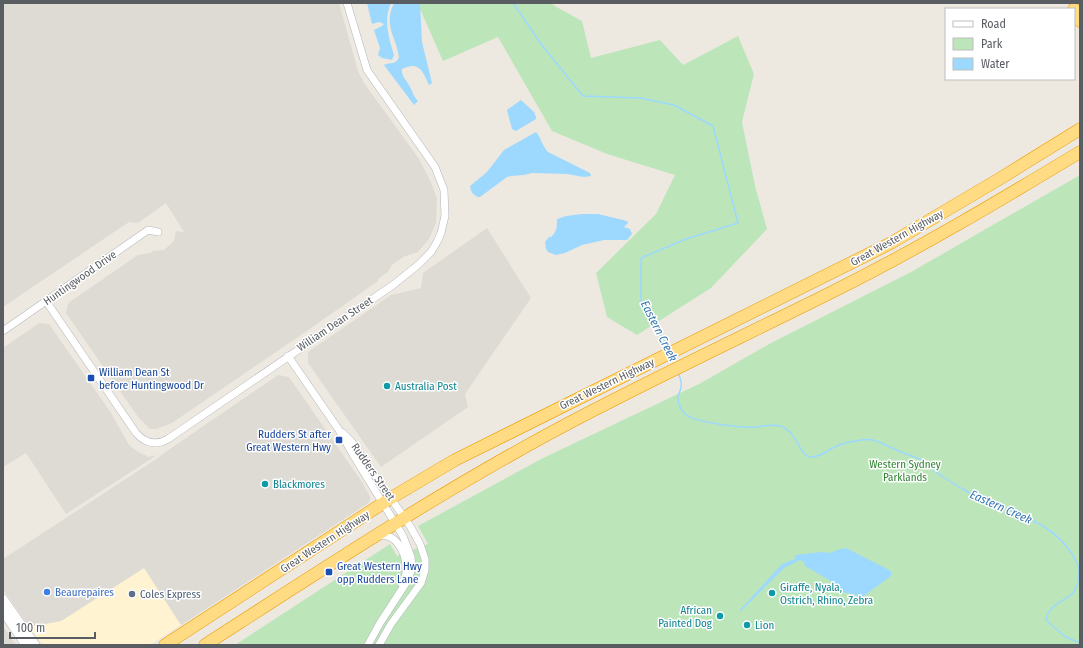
<svg xmlns="http://www.w3.org/2000/svg" width="1083" height="648" viewBox="0 0 1083 648" font-family="'Fira Sans Condensed',sans-serif">
	<rect width="100%" height="100%" fill="#ede9e0"/>
	<!-- commercial -->
	<path fill="#fff3d2" d="M 144,568 L 181,625 L 150,645 L 43,645 L 29,627 L 61,621 Z"/>
	<!-- industrial -->
	<path fill="#dddbd4" d="M 3,3 L 339,3 L 358,71 L 364,83 L 419,159 L 431,182 L 437,199 L 436,223 L 429,239 L 418,252 L 403,257 L 392,265 L 388,272 L 378,279 L 378,281 L 314,326 L 172,423 L 156,429 L 150,429 L 138,417 L 66,313 L 68,303 L 138,255 L 151,253 L 152,251 L 164,250 L 174,241 L 176,231 L 184,232 L 166,203 L 138,223 L 129,222 L 3,307 Z
		M 487,228 L 531,298 L 465,394 L 468,407 L 381,467 L 308,363 L 308,352 L 391,295 L 421,288 L 423,273 Z
		M 39,323 L 49,324 L 111,413 L 129,445 L 138,452 L 147,456 L 148,457 L 157,455 L 66,514 L 26,453 L 3,467 L 3,348 Z
		M 278,375 L 289,377 L 362,482 L 370,497 L 370,501 L 367,504 L 181,625 L 144,568 L 61,621 L 29,627 L 3,589 L 3,559 L 161,456 L 161,455 Z
		M 3,626 L 16,645 L 3,645 Z"/>
	<!-- green -->
	<path fill="#bce6ba" d="M 420,3 L 553,3 L 553,5 L 582,21 L 591,58 L 660,40 L 683,65 L 738,36 L 754,74 L 742,122 L 755,186 L 767,229 L 711,288 L 637,335 L 607,317 L 596,273 L 656,214 L 675,175 L 607,154 L 552,131 L 498,37 L 443,61 L 420,9 Z
		M 1080,175 L 1080,645 L 235,645 L 390,544 L 397,556 L 428,544 L 418,526 L 543,458 L 699,384 L 771,343 L 911,272 Z"/>
	<!-- water -->
	<path fill="#9dd8ff" d="M 367,3 L 391,3 C 383,20 389,38 394,55 L 392,60 L 382,58 L 378,55 L 380,48 L 374,30 L 382,26 L 384,24 L 379,22 L 372,24 Z
		M 394,3 L 420,3 L 422,42 L 432,83 L 429,85 C 422,70 419,61 402,69 C 401,77 407,80 410,87 C 413,92 413,96 418,101 L 414,105 L 384,65 C 391,62 396,65 399,57 C 396,36 383,26 394,3 Z
		M 521,100 L 534,112 L 536,117 L 536,119 L 516,131 L 512,129 L 507,110 Z
		M 536,132 C 541,137 542,146 548,152 L 590,173 L 591,176 L 584,177 L 567,174 L 532,173 L 524,175 L 511,176 L 507,177 L 480,197 L 478,197 C 472,194 471,192 470,186 L 487,172 L 504,150 Z
		M 582,214 L 598,214 L 627,221 L 628,223 L 624,227 L 630,229 L 632,234 L 627,240 L 604,240 L 582,245 L 565,253 L 556,255 L 548,252 L 546,249 L 545,242 L 549,237 L 551,237 C 557,232 557,226 557,219 L 566,216 Z
		M 846,548 L 891,571 L 891,576 L 861,598 L 859,599 L 854,594 C 846,593 837,593 834,583 L 805,566 L 804,562 L 800,560 L 784,568 L 741,611 L 739,611 L 782,564 L 795,559 L 796,556 L 795,555 L 821,552 L 830,553 L 837,550 Z"/>
	<g fill="none" stroke-linecap="round" stroke-linejoin="round">
		<!-- stream -->
		<path stroke="#9dd8ff" stroke-width="1.5" d="M 513,3 L 541,44 L 583,96 L 640,98 L 674,105 L 713,126 L 738,223 L 686,239 L 641,258 L 641,303 L 669,348
			M 678,373 C 680,377 682,383 681,387 C 681,390 679,393 678,396 C 677,402 681,411 685,414 C 696,423 742,428 756,427 C 764,426 771,424 780,426 C 797,431 799,455 810,457 C 820,458 827,450 835,447 C 842,443 865,438 873,440 C 882,443 892,448 901,452 C 908,455 917,457 923,461 C 930,466 935,472 942,476 C 950,482 959,487 968,492 C 1003,512 1049,517 1072,554 C 1076,561 1080,566 1079,574 C 1077,601 1064,595 1051,609 C 1048,611 1047,617 1046,620 L 1064,636 L 1080,643"/>
		<defs>
			<path id="street" d="M 46,301 L 136,433 C 145,443 156,446 168,439 L 393,285 L 418,265 L 431,252 L 437,242 L 441,233 L 445,216 L 444,190 L 435,167 L 367,70 L 347,3
				M 3,331 L 148,230 L 158,232
				M 288,356 L 339,430 L 355,458 L 403,536 L 411,557 L 412,568 L 408,580 L 380,623 L 368,645
				M 343,433 L 351,441 L 410,526 L 420,544 L 425,559 L 425,570 L 421,583 L 391,624 L 379,645
				M 379,536 C 395,532 405,551 406,565 C 407,572 405,579 402,584"/>
			<path id="secondary" d="M 3,599 L 35,645
				M 3,611 L 26,645"/>
			<path id="highway" d="M 1074,9 L 1080,21
				M 165,645 L 391,498 L 455,460 L 891,243 L 1001,178 L 1080,129
				M 205,645 C 332,563 459,479 594,410 C 673,369 754,331 834,291 C 918,249 999,201 1080,152"/>
		</defs>
		<!-- street casing -->
		<use href="#street" stroke="#b3b7bb" stroke-width="8"/>
		<!-- secondary casing -->
		<use href="#secondary" stroke="#b6bac0" stroke-width="10"/>
		<!-- highway casing -->
		<use href="#highway" stroke="#ec9900" stroke-width="13"/>
		<!-- street -->
		<use href="#street" stroke="#fff" stroke-width="7"/>
		<!-- secondary -->
		<use href="#secondary" stroke="#fff" stroke-width="9"/>
		<!-- highway -->
		<use href="#highway" stroke="#ffdb84" stroke-width="12"/>
	</g>
	<!-- markers -->
	<g fill="#1a4fb4" stroke="#fff" stroke-width="1.5">
		<rect x="87" y="374" width="8" height="8" rx="2"/>
		<rect x="335" y="436" width="8" height="8" rx="2"/>
		<rect x="325" y="568" width="8" height="8" rx="2"/>
	</g>
	<g fill="#0f9aa8" stroke="#fff" stroke-width="1.5">
		<circle cx="387" cy="386" r="4"/>
		<circle cx="265" cy="484" r="4"/>
		<circle cx="772" cy="593" r="4"/>
		<circle cx="720" cy="616" r="4"/>
		<circle cx="747" cy="625" r="4"/>
	</g>
	<circle fill="#3f7fe0" stroke="#fff" stroke-width="1.5" cx="47" cy="592" r="4"/>
	<circle fill="#5c6f8a" stroke="#fff" stroke-width="1.5" cx="132" cy="594" r="4"/>
	<g text-anchor="middle" dominant-baseline="central" stroke-width="3" stroke-linejoin="round" paint-order="stroke">
		<!-- street labels -->
		<g font-size="11" fill="#595d62" stroke="#fff">
			<text transform="translate(897 238) rotate(-29)">Great Western Highway</text>
			<text transform="translate(80 278) rotate(-35)">Huntingwood Drive</text>
			<text transform="translate(335 324) rotate(-34)">William Dean Street</text>
			<text transform="translate(607 384) rotate(-26)">Great Western Highway</text>
			<text transform="translate(373 472) rotate(55)">Rudders Street</text>
			<text transform="translate(325 542) rotate(-33)">Great Western Highway</text>
		</g>
		<!-- transit labels -->
		<g font-size="11" fill="#164399" stroke="#fff" text-anchor="start">
			<text x="99" y="372">William Dean St<tspan x="99" dy="13">before Huntingwood Dr</tspan></text>
			<text x="331" y="434" text-anchor="end">Rudders St after<tspan x="331" dy="13">Great Western Hwy</tspan></text>
			<text x="337" y="566">Great Western Hwy<tspan x="337" dy="13">opp Rudders Lane</tspan></text>
		</g>
		<!-- culture labels -->
		<g font-size="11" fill="#0d838f" stroke="#fff" text-anchor="start">
			<text x="395" y="386">Australia Post</text>
			<text x="273" y="484">Blackmores</text>
			<text x="780" y="587">Giraffe, Nyala,<tspan x="780" dy="13">Ostrich, Rhino, Zebra</tspan></text>
			<text x="712" y="610" text-anchor="end">African<tspan x="712" dy="13">Painted Dog</tspan></text>
			<text x="755" y="625">Lion</text>
		</g>
		<!-- park labels -->
		<g font-size="11" fill="#2f8230" stroke="#fff">
			<text x="905" y="464">Western Sydney<tspan x="905" dy="13">Parklands</tspan></text>
		</g>
		<!-- shop labels -->
		<g font-size="11" fill="#366cbe" stroke="#fff" text-anchor="start">
			<text x="55" y="592">Beaurepaires</text>
		</g>
		<!-- service labels -->
		<g font-size="11" fill="#4e5e75" stroke="#fff" text-anchor="start">
			<text x="140" y="594">Coles Express</text>
		</g>
		<!-- water labels -->
		<g font-size="12" font-style="italic" fill="#3779b5" stroke="#fff">
			<text transform="translate(659 331) rotate(63)">Eastern Creek</text>
			<text transform="translate(1001 507) rotate(24)">Eastern Creek</text>
		</g>
	</g>
	<!-- border -->
	<rect width="1083" height="648" fill="none" stroke="#595d62" stroke-width="8"/>
	<!-- legend -->
	<rect x="945" y="8" width="130" height="72" fill="#ffffff" stroke="#bdbec0"/>
	<rect x="953" y="21" width="20" height="6" fill="#ffffff" stroke="#bdbec0"/>
	<text x="981" y="28" font-size="12" fill="#595d62">Road</text>
	<rect x="953" y="38" width="20" height="12" fill="#bce6ba" stroke="#bdbec0"/>
	<text x="981" y="48" font-size="12" fill="#595d62">Park</text>
	<rect x="953" y="58" width="20" height="12" fill="#9dd8ff" stroke="#bdbec0"/>
	<text x="981" y="68" font-size="12" fill="#595d62">Water</text>
	<!-- scale -->
	<path d="M10 632v6h85v-6" fill="none" stroke="#595d62" stroke-width="2"/>
	<text x="16" y="632" font-size="12" fill="#595d62" stroke="#ffffff" stroke-width="3" paint-order="stroke">100 m</text>
</svg>
